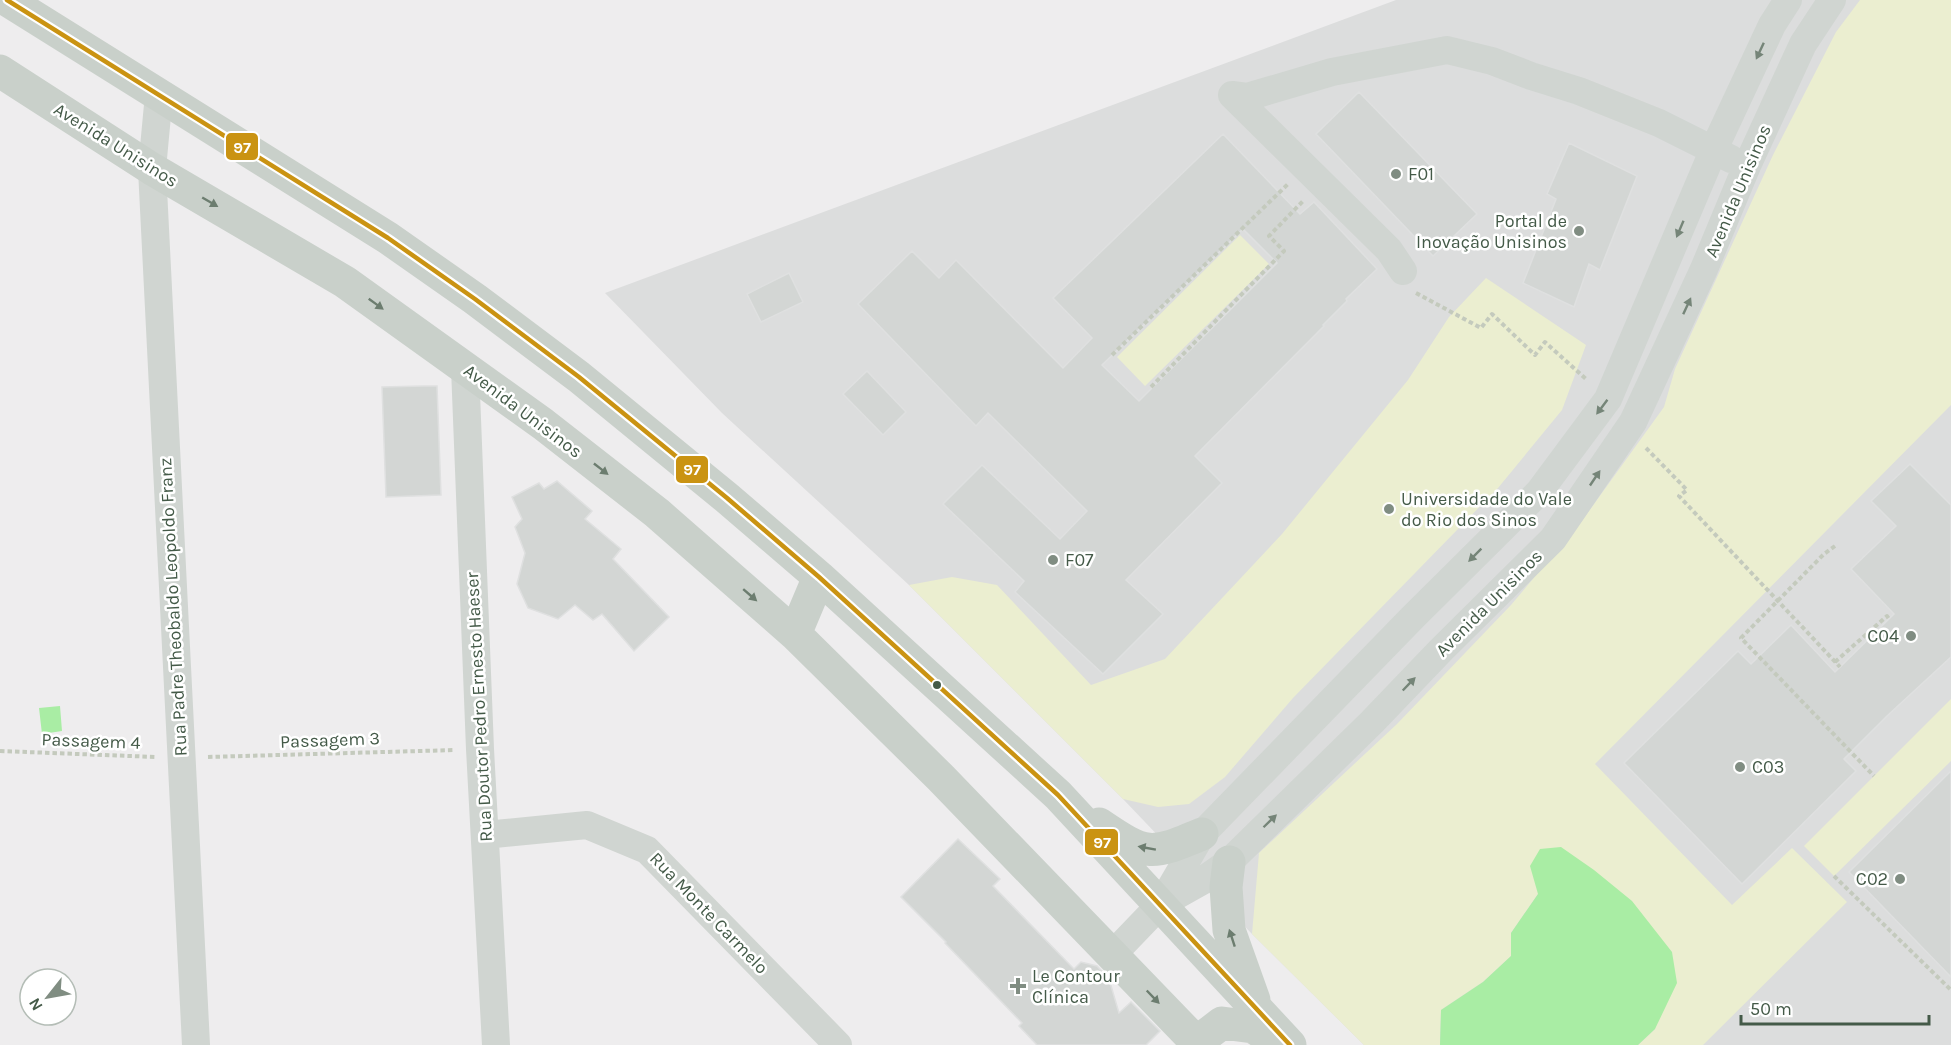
<svg xmlns="http://www.w3.org/2000/svg" width="1951" height="1045" viewBox="0 0 1951 1045" font-family="Karla,sans-serif">
	<rect width="100%" height="100%" fill="#eeedee"/>
	<!-- education -->
	<path fill="#dcdddd" d="M 1396,0 L 1951,0 L 1951,1045 L 1364,1045 L 1252,934 L 1123,799 L 909,585 L 722,413 L 605,293 Z"/>
	<!-- green -->
	<path fill="#ebeed0" d="M 1860,0 L 1951,0 L 1951,405 L 1595,764 L 1732,905 L 1792,848 L 1847,902 L 1703,1045 L 1638,1045 L 1655,1029 L 1538,894 L 1511,933 L 1511,956 L 1483,982 L 1441,1010 L 1440,1045 L 1364,1045 L 1252,934 L 1259,853 L 1397,724 L 1511,605 L 1581,522 L 1664,407 L 1675,369 L 1773,155 L 1836,32 Z
		M 1240,235 L 1269,264 L 1145,386 L 1117,357 Z
		M 1486,278 L 1586,345 L 1562,410 L 1498,488 L 1293,698 L 1225,777 L 1189,804 L 1158,807 L 1123,799 L 909,585 L 952,577 L 997,585 L 1091,685 L 1165,659 L 1282,534 L 1408,380 L 1449,317 Z
		M 1951,699 L 1951,761 L 1834,876 L 1804,846 Z"/>
	<!-- water -->
	<path fill="#a9eda4" d="M 60,706 L 62,731 L 42,734 L 39,708 Z
		M 1561,847 L 1594,870 L 1632,901 L 1672,952 L 1677,983 L 1655,1029 L 1638,1045 L 1440,1045 L 1441,1010 L 1483,982 L 1511,956 L 1511,933 L 1538,894 L 1530,866 L 1540,849 Z"/>
	<!-- building -->
	<path fill="#d3d6d4" stroke="#dfe0e0" stroke-width="1.5" fill-rule="evenodd" d="M 1359,92 L 1477,214 L 1433,256 L 1316,134 Z
		M 1223,134 L 1300,214 L 1314,202 L 1377,269 L 1346,299 L 1347,301 L 1323,325 L 1324,326 L 1195,456 L 1222,483 L 1126,580 L 1163,614 L 1103,674 L 1015,592 L 1024,581 L 943,504 L 982,465 L 1060,539 L 1087,511 L 988,413 L 976,426 L 858,304 L 912,251 L 939,278 L 956,260 L 1063,368 L 1092,338 L 1053,298 ZM 1243,229 L 1277,263 L 1139,401 L 1102,365 Z
		M 1569,143 L 1637,176 L 1600,270 L 1589,264 L 1574,307 L 1523,283 L 1556,199 L 1547,194 Z
		M 789,273 L 803,302 L 761,322 L 747,294 Z
		M 867,371 L 906,412 L 883,435 L 843,394 Z
		M 423,386 L 437,386 L 441,495 L 386,497 L 382,387 Z
		M 1910,464 L 1951,505 L 1951,657 L 1887,716 L 1844,759 L 1856,771 L 1742,884 L 1624,763 L 1738,651 L 1751,664 L 1791,625 L 1835,672 L 1894,614 L 1851,569 L 1896,526 L 1871,501 Z
		M 557,481 L 592,511 L 585,519 L 621,549 L 613,559 L 669,617 L 634,651 L 602,614 L 593,620 L 575,605 L 558,619 L 528,608 L 517,584 L 525,553 L 515,527 L 522,519 L 512,497 L 539,483 L 544,489 Z
		M 1951,771 L 1951,977 L 1849,872 Z
		M 958,839 L 1000,879 L 993,886 L 1074,969 L 1081,962 L 1097,966 L 1109,979 L 1119,1013 L 1131,1002 L 1160,1031 L 1146,1045 L 1037,1045 L 1019,1026 L 1022,1023 L 945,943 L 946,942 L 901,897 Z"/>
	<g fill="none" stroke-linecap="round" stroke-linejoin="round">
		<!-- path -->
		<path stroke="#c4cabd" stroke-width="4" stroke-dasharray="4.5 3" stroke-linecap="butt" d="M 1416,293 L 1481,328 L 1492,314 L 1535,355 L 1545,342 L 1587,380
			M 1112,355 L 1288,184
			M 1151,387 L 1284,251 L 1269,236 L 1303,201
			M 1646,448 L 1687,490 L 1679,496 L 1840,667
			M 1835,546 L 1824,554 L 1741,638 L 1874,776
			M 1835,662 L 1887,616 L 1889,619
			M 0,751 L 156,757
			M 208,757 L 455,750
			M 1834,876 L 1951,990"/>
		<!-- minor -->
		<path stroke="#d0d5d1" stroke-width="28" d="M 159,94 L 152,169 L 196,1045
			M 1232,95 L 1247,97 L 1332,72 L 1447,50 L 1492,61 L 1531,76 L 1579,91 L 1659,123 L 1731,159
			M 1232,95 L 1389,250 L 1403,271
			M 465,368 L 480,749 L 496,1045
			M 485,835 L 587,825 L 647,850 L 838,1045
			M 1161,904 L 1202,881 L 1229,862 L 1372,722 L 1441,650 L 1553,539 L 1633,422 L 1704,269 L 1746,168 L 1803,44 L 1832,0
			M 1112,955 L 1161,904 L 1202,834 L 1412,618 L 1539,492 L 1608,399 L 1714,149 L 1772,25 L 1788,0"/>
		<!-- major -->
		<path stroke="#c9d0ca" stroke-width="33" d="M 7,0 L 388,238 L 475,299 L 579,377 L 727,498 L 819,577 L 1058,795 L 1290,1045
			M 0,71 L 152,169 L 345,282 L 543,424 L 657,513 L 795,634 L 941,778 L 1199,1045
			M 795,634 L 819,577
			M 1099,824 C 1146,856 1150,856 1202,834
			M 1229,862 L 1226,887 L 1229,930 L 1254,1000
			M 1197,1042 L 1222,1023 L 1253,1027 L 1277,1042"/>
		<defs>
			<path id="bus-1" d="M 7,0 L 388,238 L 475,299 L 579,377 L 727,498 L 819,577 L 1058,795 L 1290,1045"/>
		</defs>
		<!-- bus-1 casing -->
		<use href="#bus-1" stroke="#fff" stroke-width="9"/>
		<!-- bus-1 -->
		<use href="#bus-1" stroke="#ca9312" stroke-width="4.5"/>
	</g>
	<!-- one-way arrows -->
	<defs><path id="oneway-solid" d="M-6-.8H1V-3.2L6.5 0L1 3.2V.8H-6Z" transform="scale(1.5)"/></defs>
	<g fill="#758578">
		<use href="#oneway-solid" transform="translate(1760 51) rotate(115)"/>
		<use href="#oneway-solid" transform="translate(1680 229) rotate(113)"/>
		<use href="#oneway-solid" transform="translate(1687 306) rotate(-65)"/>
		<use href="#oneway-solid" transform="translate(1602 407) rotate(127)"/>
		<use href="#oneway-solid" transform="translate(1595 478) rotate(-56)"/>
		<use href="#oneway-solid" transform="translate(1475 555) rotate(135)"/>
		<use href="#oneway-solid" transform="translate(1409 684) rotate(-46)"/>
		<use href="#oneway-solid" transform="translate(1270 821) rotate(-44)"/>
	</g>
	<g fill="#6c7d6f">
		<use href="#oneway-solid" transform="translate(210 202) rotate(30)"/>
		<use href="#oneway-solid" transform="translate(376 304) rotate(36)"/>
		<use href="#oneway-solid" transform="translate(601 469) rotate(38)"/>
		<use href="#oneway-solid" transform="translate(750 595) rotate(41)"/>
		<use href="#oneway-solid" transform="translate(1147 848) rotate(-170)"/>
		<use href="#oneway-solid" transform="translate(1232 938) rotate(-108)"/>
		<use href="#oneway-solid" transform="translate(1153 997) rotate(46)"/>
	</g>
	<!-- markers -->
	<g fill="#808d82" stroke="#fff" stroke-width="2">
		<circle cx="1396" cy="174" r="6"/>
		<circle cx="1579" cy="231" r="6"/>
		<circle cx="1389" cy="509" r="6"/>
		<circle cx="1053" cy="560" r="6"/>
		<circle cx="1911" cy="636" r="6"/>
		<circle cx="1740" cy="767" r="6"/>
		<circle cx="1900" cy="879" r="6"/>
		<path d="M1015 977h6v6h6v6h-6v6h-6v-6h-6v-6h6z"/>
	</g>
	<circle fill="#445a48" stroke="#fff" stroke-width="2" cx="937" cy="685" r="5"/>
	<g text-anchor="middle" dominant-baseline="central" stroke-width="5" stroke-linejoin="round" paint-order="stroke">
		<!-- street labels -->
		<g font-size="18" fill="#445a48" stroke="#fff">
			<text transform="translate(116 145) rotate(32)">Avenida Unisinos</text>
			<text transform="translate(1738 191) rotate(-67)">Avenida Unisinos</text>
			<text transform="translate(523 411) rotate(37)">Avenida Unisinos</text>
			<text transform="translate(1489 603) rotate(-45)">Avenida Unisinos</text>
			<text transform="translate(173 607) rotate(-93)">Rua Padre Theobaldo Leopoldo Franz</text>
			<text transform="translate(479 707) rotate(-93)">Rua Doutor Pedro Ernesto Haeser</text>
			<text transform="translate(330 740) rotate(-2)">Passagem 3</text>
			<text transform="translate(91 741) rotate(2)">Passagem 4</text>
			<text transform="translate(709 913) rotate(46)">Rua Monte Carmelo</text>
		</g>
		<!-- poi labels -->
		<g font-size="18" fill="#445a48" stroke="#fff" text-anchor="start">
			<text x="1408" y="174">F01</text>
			<text x="1567" y="221" text-anchor="end">Portal de<tspan x="1567" dy="21">Inovação Unisinos</tspan></text>
			<text x="1401" y="499">Universidade do Vale<tspan x="1401" dy="21">do Rio dos Sinos</tspan></text>
			<text x="1065" y="560">F07</text>
			<text x="1899" y="636" text-anchor="end">C04</text>
			<text x="1752" y="767">C03</text>
			<text x="1888" y="879" text-anchor="end">C02</text>
			<text x="1032" y="976">Le Contour<tspan x="1032" dy="21">Clínica</tspan></text>
		</g>
	</g>
	<g stroke="#fff" stroke-width="2">
		<rect x="225" y="132" width="34" height="29" rx="6" fill="#ca9312"/>
		<rect x="675" y="455" width="34" height="29" rx="6" fill="#ca9312"/>
		<rect x="1084" y="828" width="35" height="28" rx="6" fill="#ca9312"/>
	</g>
	<g font-size="16" text-anchor="middle" font-weight="bold" fill="#fff">
		<text x="242" y="153">97</text>
		<text x="692" y="475">97</text>
		<text x="1102" y="848">97</text>
	</g>
	<!-- north arrow -->
	<g transform="translate(48 997) rotate(239)"><circle r="28" fill="#ffffff" stroke="#b4bdb6" stroke-width="1.5"/>
	<path d="M0-4.5L10 22L0 15L-10 22Z" fill="#808d82"/>
	<text y="-9" font-size="16" font-weight="bold" text-anchor="middle" fill="#445a48">N</text>
	</g>
	<!-- scale -->
	<path d="M1741 1015v9h188v-9" fill="none" stroke="#445a48" stroke-width="3"/>
	<text x="1750" y="1015" font-size="18" fill="#445a48" stroke="#ffffff" stroke-width="4.5" paint-order="stroke">50 m</text>
</svg>
